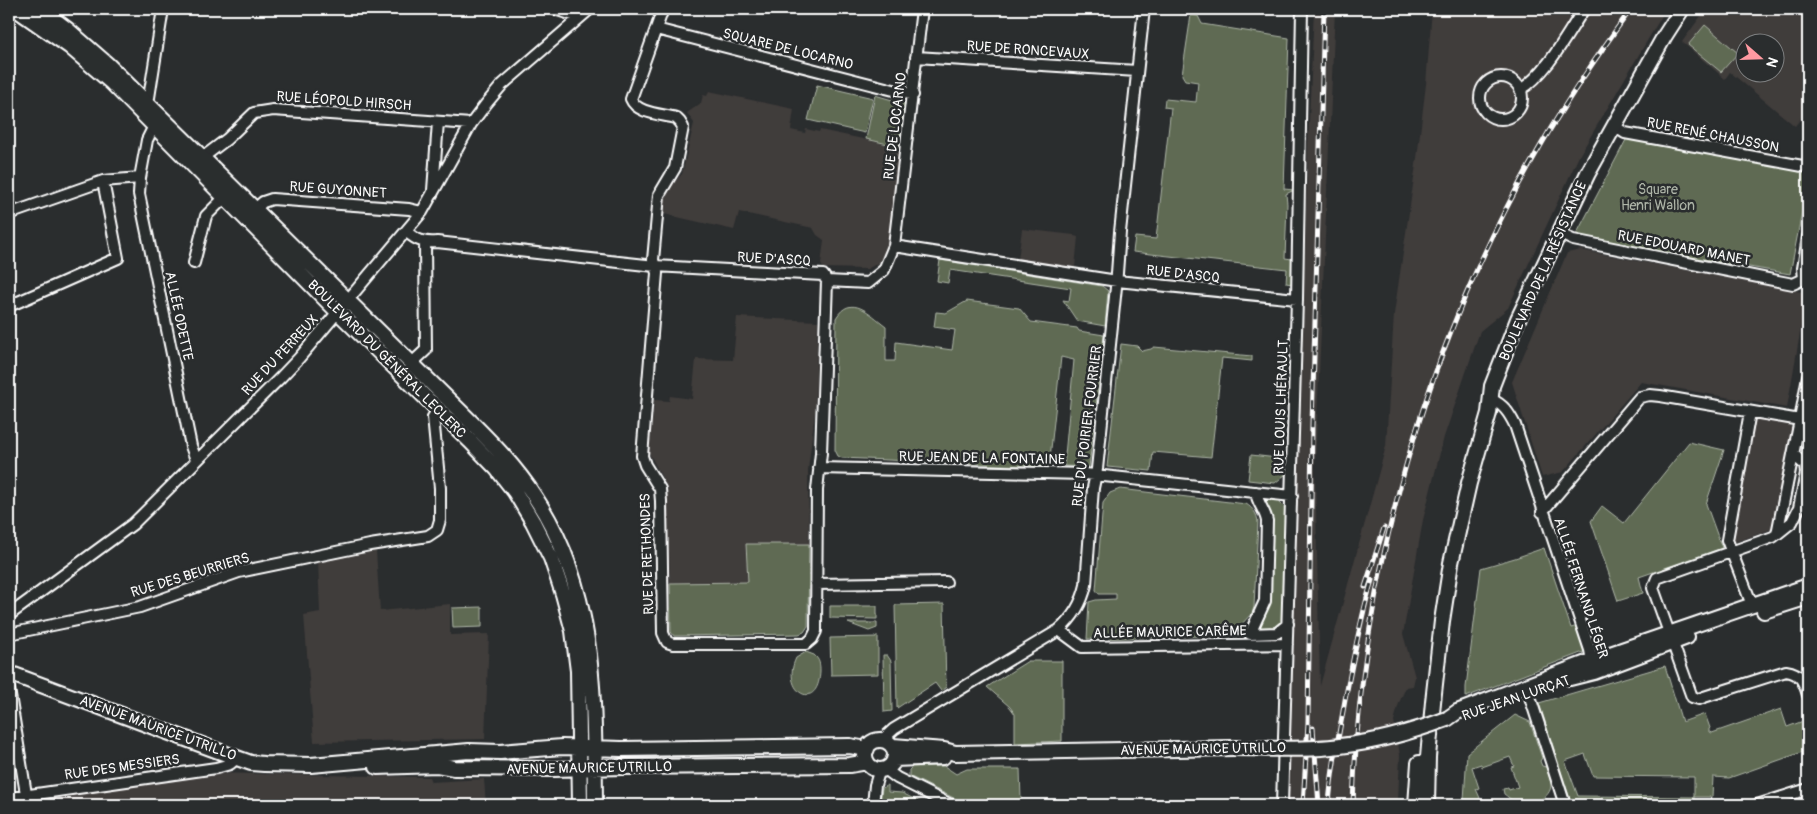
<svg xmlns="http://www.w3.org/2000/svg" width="1817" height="814" viewBox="0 0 1817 814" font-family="Pangolin,sans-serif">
	<rect width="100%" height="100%" fill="#2a2d2e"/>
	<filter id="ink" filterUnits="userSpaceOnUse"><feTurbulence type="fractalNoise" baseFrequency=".02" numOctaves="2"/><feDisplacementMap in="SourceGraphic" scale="10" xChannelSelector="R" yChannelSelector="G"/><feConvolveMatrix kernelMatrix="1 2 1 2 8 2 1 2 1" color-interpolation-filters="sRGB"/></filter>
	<g filter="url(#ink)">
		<!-- built -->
		<path fill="#403c3b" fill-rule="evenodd" d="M 1314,9 L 1335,9 L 1315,466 L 1320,686 L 1386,446 L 1394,314 L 1417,158 L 1426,84 L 1432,9 L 1666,9 L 1579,156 L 1508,308 L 1480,331 L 1444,437 L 1423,520 L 1403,634 L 1415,677 L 1413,686 L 1406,687 L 1399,703 L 1394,721 L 1400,755 L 1398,801 L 1392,801 L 1392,805 L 1288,805 L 1308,143 Z
			M 1706,9 L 1808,9 L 1808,109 L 1795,126 L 1730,72 L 1725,79 L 1682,42 ZM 1744,42 L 1774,42 L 1774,72 L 1744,72 Z
			M 709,91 L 794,109 L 791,130 L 805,133 L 806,129 L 819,132 L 820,130 L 901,147 L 889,250 L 880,262 L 867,269 L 823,268 L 821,264 L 824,240 L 817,235 L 813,228 L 739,212 L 734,230 L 664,214 L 665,192 L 682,174 L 694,123 L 687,113 L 701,103 L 703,95 L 707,96 Z
			M 1022,229 L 1074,235 L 1074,236 L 1078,237 L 1075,267 L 1018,260 Z
			M 1581,250 L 1807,293 L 1787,408 L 1641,382 L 1563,472 L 1542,477 L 1512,382 L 1567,253 Z
			M 737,317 L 818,321 L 815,412 L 808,470 L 809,544 L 746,544 L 748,582 L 670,583 L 667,487 L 649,453 L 654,400 L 669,401 L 670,396 L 692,399 L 696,359 L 733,360 Z
			M 1753,418 L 1789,424 L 1792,430 L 1775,528 L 1730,544 Z
			M 376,551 L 380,611 L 450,604 L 450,635 L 489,634 L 485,739 L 314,742 L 304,615 L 320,612 L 318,560 Z
			M 209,773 L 429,777 L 431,782 L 484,779 L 486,805 L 13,805 L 13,803 L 27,800 Z"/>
		<!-- green -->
		<path fill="#5e6b52" stroke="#aeb5a8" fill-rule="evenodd" d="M 1191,15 L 1198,16 L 1202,24 L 1289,38 L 1284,189 L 1294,190 L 1286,194 L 1287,204 L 1285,258 L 1292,259 L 1292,284 L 1286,283 L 1287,269 L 1133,252 L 1135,237 L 1156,239 L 1171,108 L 1164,107 L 1165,99 L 1196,102 L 1198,82 L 1185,80 L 1182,75 Z
			M 1705,25 L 1738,53 L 1721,72 L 1688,45 Z
			M 817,85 L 873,98 L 865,133 L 808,120 Z
			M 875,95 L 906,104 L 901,147 L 866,139 Z
			M 1628,136 L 1808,172 L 1808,181 L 1790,274 L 1575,237 Z
			M 940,260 L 1102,286 L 1108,291 L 1105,326 L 1077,321 L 1063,300 L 1069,301 L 1071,288 L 950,270 L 948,283 L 937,281 Z
			M 967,301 L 1019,308 L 1031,322 L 1077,328 L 1079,331 L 1104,335 L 1089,467 L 1064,466 L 1074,360 L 1061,357 L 1049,467 L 842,458 L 838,456 L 835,450 L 836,318 C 851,293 870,314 886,326 L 886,361 L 895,361 L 896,342 L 952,350 L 955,330 L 934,327 L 936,312 L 946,313 Z
			M 1121,344 L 1137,346 L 1142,351 L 1151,349 L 1154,347 L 1252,356 L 1252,361 L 1222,358 L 1211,457 L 1153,452 L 1151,471 L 1107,467 Z
			M 1689,442 L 1724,450 L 1706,504 L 1722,548 L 1639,577 L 1643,593 L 1618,601 L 1591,521 L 1602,506 L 1624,523 Z
			M 1251,455 L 1286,459 L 1286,474 L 1275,483 L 1248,480 Z
			M 1120,489 L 1246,504 C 1253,508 1257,514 1258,522 L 1254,607 L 1252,613 L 1239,627 L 1202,630 L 1202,636 L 1087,639 L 1089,602 L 1096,600 L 1116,599 L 1116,594 L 1099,594 L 1096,590 L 1103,503 L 1110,493 Z
			M 1261,498 L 1277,500 L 1287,510 L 1285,624 C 1277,630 1265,633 1257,626 L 1266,605 Z
			M 746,544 L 809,544 L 808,626 L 804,632 L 799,634 L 674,636 L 671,632 L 670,583 L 748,582 Z
			M 1544,548 L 1571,628 L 1578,626 L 1586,651 L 1466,697 L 1466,687 L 1481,568 L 1515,558 Z
			M 944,604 L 946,687 L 941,691 L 935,683 L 897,708 L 895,605 Z
			M 830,606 L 877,606 L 877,619 L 830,618 Z
			M 482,607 L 482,627 L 453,628 L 452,608 Z
			M 848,623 L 877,623 L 877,628 L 869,631 Z
			M 878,637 L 878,674 L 831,675 L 830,638 Z
			M 806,652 L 814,655 C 820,660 820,665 820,672 C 818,714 780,691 796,658 Z
			M 883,655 L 887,655 L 891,661 L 892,711 L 884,712 Z
			M 1028,661 L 1062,661 L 1062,741 L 1015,743 L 1015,714 L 1010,707 L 987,687 Z
			M 1665,666 L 1682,722 L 1705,714 L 1710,728 L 1709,729 L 1709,732 L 1712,733 L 1781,709 L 1787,727 L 1806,720 L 1808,728 L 1808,750 L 1729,778 L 1713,777 L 1712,797 L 1694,797 L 1694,802 L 1571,802 L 1539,703 ZM 1585,754 L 1593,776 L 1694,777 L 1694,797 L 1578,796 L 1565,761 Z
			M 1515,715 L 1530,722 L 1542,758 L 1540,761 L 1542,766 L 1546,767 C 1548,773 1551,780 1551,786 C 1549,802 1526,805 1514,801 C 1511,800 1507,796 1504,794 L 1503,789 L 1508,788 L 1509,790 L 1518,787 L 1511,767 L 1514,766 L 1510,757 L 1482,767 L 1481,764 L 1472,767 L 1479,788 L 1476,789 L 1480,798 L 1477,801 L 1464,800 L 1467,753 Z
			M 944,766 L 956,774 L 967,769 L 1020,769 L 1021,801 L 1017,802 L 1017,805 L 968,805 L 909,776 L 909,770 L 912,767 Z
			M 888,785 L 888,792 L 902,793 L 926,805 L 880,805 L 882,788 Z"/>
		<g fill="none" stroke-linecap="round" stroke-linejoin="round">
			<defs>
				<path id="street" d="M 555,9 L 579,17
					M 663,9 L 631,99 C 637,114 662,114 676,118 L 680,122 L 683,127 L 675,168 L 659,195 L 653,260 L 657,273 L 642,456 L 645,465 L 660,489 L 661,501 L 663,633 L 667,642 L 673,644 L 806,644 L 812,639 L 816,631 L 817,490 L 821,453 L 827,281
					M 656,29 L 913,95
					M 916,57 L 1137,71
					M1480 98a21 21 0 1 1 42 0a21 21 0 1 1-42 0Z
					M 1520,90 C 1547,74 1567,34 1584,9
					M 148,104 L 163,9
					M 1614,126 L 1625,133 L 1808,167
					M 202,158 L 227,139 L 254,113 L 273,110 L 471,124
					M 140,178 L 139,194 L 191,446 L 196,460
					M 433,190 L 438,122
					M 255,209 L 263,202 L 272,199 L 409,209 L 422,212
					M 9,214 L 103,181 L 140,178 L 147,140 L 154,126
					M 407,232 C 417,241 425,243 437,242 L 655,266 L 823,275 L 827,281 L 868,283 L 884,270 L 894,246 L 922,9
					M 1558,233 L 1573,240 L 1793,284 L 1804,279
					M 894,246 L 1117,281 L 1297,299
					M 194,263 L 206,216 L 225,197
					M 1804,279 L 1803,268 L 1808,237
					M 9,306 L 118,258 L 103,181
					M 412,363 L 426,350 L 425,243
					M 1491,399 C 1504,405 1509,413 1515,425 L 1590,650 L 1593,668
					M 1750,412 L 1727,540 L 1752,605
					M 1800,420 L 1777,534 L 1773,537 L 1657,578 L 1653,588 L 1692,697 L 1699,699 L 1704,697 L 1786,671 C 1801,673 1804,682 1808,695
					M 819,468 L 1085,474 L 1292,496
					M 1256,492 C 1257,503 1265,510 1267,521 L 1265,601 L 1250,634 L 1277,633 L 1288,624
					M 1542,512 L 1640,397 L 1650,395 L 1660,396 L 1800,420 L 1808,376
					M 1777,534 L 1792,522 L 1799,508 L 1806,473 L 1805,465 L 1793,454
					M 816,584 L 946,582
					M 9,615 L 133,524 L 281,377 L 299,358 L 422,212 L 471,124 L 486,104 L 502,85 L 590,9
					M 1059,630 L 1082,647 L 1287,644
					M 9,634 L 140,607 L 239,572 L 370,545 L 428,536 L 437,530 L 440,520 L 440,488 L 433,417 L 439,410
					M 9,689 L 26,794
					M 1529,694 L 1565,805
					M 882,740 L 894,729 L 1059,630 C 1074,617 1082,603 1086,585 L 1093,488 L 1097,469 L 1116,287 L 1120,232 L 1144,9
					M 885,769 L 897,778 L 951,805
					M 9,798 L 216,768 L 230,764 L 237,758
					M 873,805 L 875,785 L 880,769
					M 1282,805 L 1297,299 L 1302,9
					M 1757,805 L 1808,789"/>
				<path id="secondary" d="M 16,9 L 69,46 L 112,83 L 338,312 L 470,441 L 497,469 L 515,492 L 533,522 L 551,558 L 563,594 L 573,631 L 578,671 L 580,805
					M 40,9 L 68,30 L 107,64 L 466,417 C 491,442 516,467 535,497 C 597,591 594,698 595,805
					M 1764,611 L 1808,597
					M 9,673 L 237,758 L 251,763 L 264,764 L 311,765 L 469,751 L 500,752 L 562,747 L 621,749 L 850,746 L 867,749
					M 1570,678 L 1594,672 L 1687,637
					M 1447,719 L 1457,712 L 1610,654 L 1808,586
					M865 755a15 15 0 1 1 30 0a15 15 0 1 1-30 0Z
					M 893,746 L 944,750 L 955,753 L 1233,748
					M 894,759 L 943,757
					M 377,767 L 437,765 L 454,768 L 555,769 L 622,767 L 850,765 L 867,762
					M 1416,805 L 1419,763
					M 1427,805 L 1428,757 L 1433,702 L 1442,621 L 1451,563 L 1469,483 L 1489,413 L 1492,386 L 1518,319 L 1588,173 L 1664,37 L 1682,9"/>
			</defs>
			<!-- street casing -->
			<use href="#street" stroke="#fff" stroke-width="14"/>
			<!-- secondary casing -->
			<use href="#secondary" stroke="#fff" stroke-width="18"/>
			<!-- street -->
			<use href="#street" stroke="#2a2d2e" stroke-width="10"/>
			<!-- secondary -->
			<use href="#secondary" stroke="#2a2d2e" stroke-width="14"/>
			<defs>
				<path id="rail" d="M 1365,587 L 1384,528
					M 1313,728 L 1319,805
					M 1303,805 L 1308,723 L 1312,425 L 1324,9
					M 1329,805 C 1331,770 1339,735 1345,700 C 1353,660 1360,620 1372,580
					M 1353,805 C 1360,577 1426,342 1541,145 C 1568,98 1599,53 1631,9"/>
			</defs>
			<!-- rail casing -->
			<use href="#rail" stroke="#fff" stroke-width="5"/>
			<!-- rail -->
			<use href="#rail" stroke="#2a2d2e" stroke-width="3" stroke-dasharray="9" stroke-linecap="butt"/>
			<defs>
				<path id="secondary-bridge" d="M 1233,748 C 1268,748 1305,751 1340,746 C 1376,742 1412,732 1447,719"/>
			</defs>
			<!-- secondary-bridge casing -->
			<use href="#secondary-bridge" stroke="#fff" stroke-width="18" stroke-linecap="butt"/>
			<!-- secondary-bridge -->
			<use href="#secondary-bridge" stroke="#2a2d2e" stroke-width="14"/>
		</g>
	</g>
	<g text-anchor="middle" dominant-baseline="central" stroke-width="5" stroke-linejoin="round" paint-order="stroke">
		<!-- street labels -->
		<g font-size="14" fill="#fff" stroke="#2a2d2e">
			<text transform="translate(788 49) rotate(14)">SQUARE DE LOCARNO</text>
			<text transform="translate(1028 50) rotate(4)">RUE DE RONCEVAUX</text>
			<text transform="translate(344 101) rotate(4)">RUE LÉOPOLD HIRSCH</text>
			<text transform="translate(895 126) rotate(-83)">RUE DE LOCARNO</text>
			<text transform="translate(1713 135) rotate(11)">RUE RENÉ CHAUSSON</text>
			<text transform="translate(338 190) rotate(4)">RUE GUYONNET</text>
			<text transform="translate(1684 248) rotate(11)">RUE EDOUARD MANET</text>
			<text transform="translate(774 259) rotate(3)">RUE D'ASCQ</text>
			<text transform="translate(1543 271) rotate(-66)">BOULEVARD DE LA RÉSISTANCE</text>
			<text transform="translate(1183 274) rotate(6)">RUE D'ASCQ</text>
			<text transform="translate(179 316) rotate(78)">ALLÉE ODETTE</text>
			<text transform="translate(280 355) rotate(-47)">RUE DU PERREUX</text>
			<text transform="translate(387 359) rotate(45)">BOULEVARD DU GÉNÉRAL LECLERC</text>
			<text transform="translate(1281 407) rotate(-88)">RUE LOUIS LHÉRAULT</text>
			<text transform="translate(1087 426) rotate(-83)">RUE DU POIRIER FOURRIER</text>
			<text transform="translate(982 458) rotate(1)">RUE JEAN DE LA FONTAINE</text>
			<text transform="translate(647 554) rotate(-92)">RUE DE RETHONDES</text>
			<text transform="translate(190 575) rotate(-17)">RUE DES BEURRIERS</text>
			<text transform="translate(1581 588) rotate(72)">ALLÉE FERNAND LÉGER</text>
			<text transform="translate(1170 632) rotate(-1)">ALLÉE MAURICE CARÊME</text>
			<text transform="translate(1516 698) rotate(-19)">RUE JEAN LURÇAT</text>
			<text transform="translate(158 728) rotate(20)">AVENUE MAURICE UTRILLO</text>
			<text transform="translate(1203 749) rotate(-1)">AVENUE MAURICE UTRILLO</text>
			<text transform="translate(122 767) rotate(-8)">RUE DES MESSIERS</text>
			<text transform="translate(589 768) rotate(-1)">AVENUE MAURICE UTRILLO</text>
		</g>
		<!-- park labels -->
		<g font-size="14" fill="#aeb5a8" stroke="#2a2d2e">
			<text x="1658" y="189">Square<tspan x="1658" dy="16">Henri Wallon</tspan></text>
		</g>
	</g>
	<!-- margin -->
	<rect width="1817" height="814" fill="none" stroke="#2a2d2e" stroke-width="30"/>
	<rect x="15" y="15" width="1787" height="784" fill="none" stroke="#fff" stroke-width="2" filter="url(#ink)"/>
	<!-- north arrow -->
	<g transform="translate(1760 58) rotate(110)"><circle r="24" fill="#2a2d2e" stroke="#7f8182"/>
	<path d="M0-4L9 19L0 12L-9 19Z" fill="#ff9aa2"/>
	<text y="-8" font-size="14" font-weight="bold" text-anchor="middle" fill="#ffffff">N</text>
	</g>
</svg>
